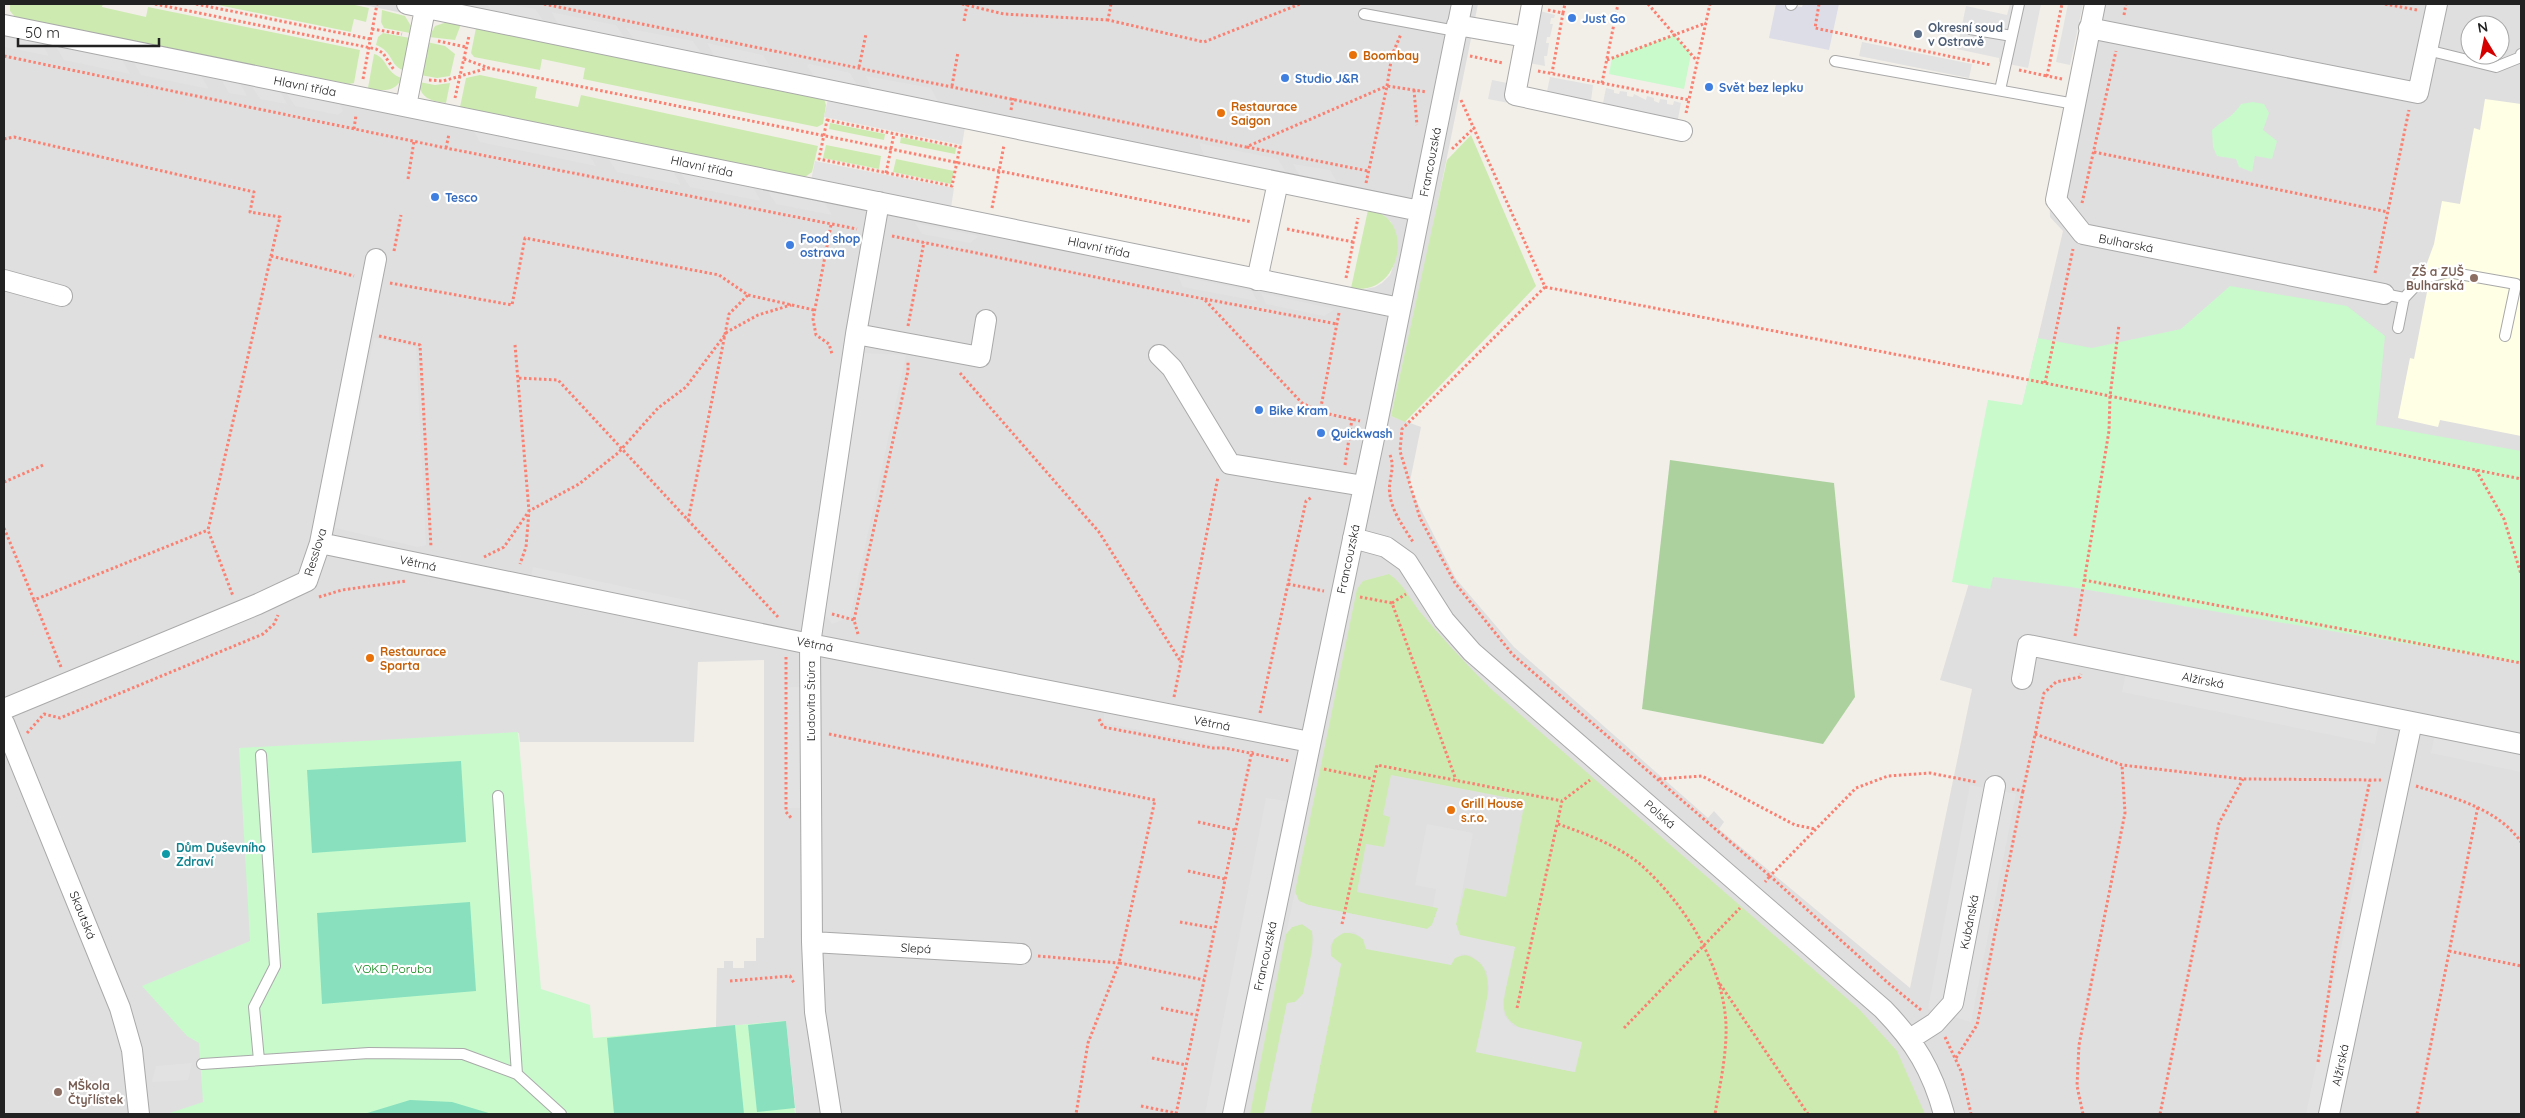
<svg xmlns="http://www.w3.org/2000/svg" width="2525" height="1118" viewBox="0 0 2525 1118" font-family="Quicksand,sans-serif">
	<rect width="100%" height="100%" fill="#f2efe9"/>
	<!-- residential -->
	<path fill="#e0dfdf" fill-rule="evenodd" d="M 359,4 L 1478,4 L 1429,246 L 1391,416 L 1421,427 L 1409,486 L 1456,579 L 1514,647 L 1708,818 L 1714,811 L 1724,822 L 1719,829 L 1910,988 L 1972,689 L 1940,680 L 2022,406 L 2063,231 L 2050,217 L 2049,187 L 2086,4 L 2521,4 L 2521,1114 L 796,1114 L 786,1021 L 716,1027 L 717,968 L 724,968 L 724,961 L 733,961 L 733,968 L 744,968 L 744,961 L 756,961 L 756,938 L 764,938 L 764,660 L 698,662 L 694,742 L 520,742 L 519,733 L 240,749 L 251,941 L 201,1043 L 205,1103 L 170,1114 L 4,1114 L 4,16 L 1361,290 L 1375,287 L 1382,283 L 1390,275 L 1394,264 L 1396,235 L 1391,222 L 1381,213 ZM 2470,25 L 2500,25 L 2500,55 L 2470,55 Z"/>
	<!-- education -->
	<path fill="#ffffe5" d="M 2485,99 L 2521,104 L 2521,436 L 2440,420 L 2438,427 L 2398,418 L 2410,358 L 2414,359 L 2427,292 L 2427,263 L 2434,244 L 2442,201 L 2460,204 L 2474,128 L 2480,130 Z"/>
	<!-- grass -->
	<path fill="#cdebb0" d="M 10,4 L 103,4 L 102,7 L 146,17 L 148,7 L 360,50 L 354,83 L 349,84 L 15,17 L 10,11 Z
		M 213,4 L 350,4 L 369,8 L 366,22 L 354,19 L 351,32 Z
		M 382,10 L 405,16 L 411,26 L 410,33 L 384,28 L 381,22 Z
		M 447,22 L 461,24 L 455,40 L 429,37 L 435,26 Z
		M 476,28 L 824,99 L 826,105 L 823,124 L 817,127 L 583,79 L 585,68 L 542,59 L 540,70 L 474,57 L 471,53 Z
		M 383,33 L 410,38 L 403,70 C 390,66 393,51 376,45 L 378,37 Z
		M 427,42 L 445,46 L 455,54 L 450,76 L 437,78 L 420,75 Z
		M 374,54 C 388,58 385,73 402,78 C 395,93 382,91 368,88 Z
		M 480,75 L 537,87 L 535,98 L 578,107 L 581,95 L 818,146 L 812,172 L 805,177 L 460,107 L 466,78 Z
		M 419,82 L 435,85 L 450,83 L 446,103 C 432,101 420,99 419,82 Z
		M 830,123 L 885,134 L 884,140 L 829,129 Z
		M 1471,135 L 1536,286 L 1405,422 L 1391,416 L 1447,160 Z
		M 901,137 L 956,148 L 955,154 L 900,143 Z
		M 826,145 L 881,156 L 879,169 L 823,158 Z
		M 896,159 L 954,171 L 951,184 L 893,172 Z
		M 1368,210 C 1373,211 1379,212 1383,215 C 1412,233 1397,297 1351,288 Z
		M 1389,574 C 1404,584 1409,598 1420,612 C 1443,639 1466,664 1491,689 L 1859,1009 L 1897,1051 L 1925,1114 L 1310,1114 L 1341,964 L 1331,956 C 1329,934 1346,926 1363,939 L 1455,958 C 1464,954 1468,954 1476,960 C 1501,976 1479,1027 1476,1052 L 1574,1072 L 1582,1043 C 1556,1035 1499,1037 1504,1000 C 1506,982 1511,965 1515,947 L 1460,936 L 1456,924 L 1465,888 L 1506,897 L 1525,801 L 1391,775 L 1383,815 L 1390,817 L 1384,847 L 1366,844 L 1357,892 L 1438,908 L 1432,925 L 1427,929 L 1308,905 L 1299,901 L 1295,892 L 1357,589 L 1363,581 Z
		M 1302,924 L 1312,931 C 1314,942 1309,983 1303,994 C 1299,1001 1294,1003 1287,1004 L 1264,1114 L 1250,1114 L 1286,934 L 1292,927 Z"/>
	<!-- forest -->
	<path fill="#add19e" d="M 1670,460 L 1834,483 L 1855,697 L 1823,744 L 1642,709 Z"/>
	<!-- park -->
	<path fill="#c8facc" d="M 1674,35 L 1691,54 L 1684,89 L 1609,74 L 1612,58 Z
		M 2253,102 L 2264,104 L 2269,113 L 2263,130 L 2277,141 L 2272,159 L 2255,156 L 2252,172 L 2239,167 L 2236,159 L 2217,156 L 2213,147 L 2212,130 C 2222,121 2234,116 2241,104 Z
		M 2230,286 L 2347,306 L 2385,336 L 2376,425 L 2521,451 L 2521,663 L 2071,587 L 1993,577 L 1990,589 L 1952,582 L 1988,400 L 2022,405 L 2038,338 L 2092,348 L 2181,329 Z
		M 518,732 L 541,989 L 590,1005 L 593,1038 L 785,1021 L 795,1114 L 167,1114 L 203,1102 L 199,1043 L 187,1036 L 142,986 L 250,941 L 239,748 Z"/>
	<!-- pitch -->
	<path fill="#88e0be" d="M 461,761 L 466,842 L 312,853 L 307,770 Z
		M 470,902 L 476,991 L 322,1004 L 317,913 Z
		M 786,1021 L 795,1108 L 757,1112 L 748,1025 Z
		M 735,1025 L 744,1114 L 614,1114 L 607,1038 Z
		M 410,1100 L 452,1102 L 492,1114 L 364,1114 Z"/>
	<!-- parking -->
	<path fill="#e2e2e2" d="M 487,4 L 509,4 L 535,9 L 545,23 L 492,13 Z
		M 2010,4 L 2041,4 L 2028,68 L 1999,62 L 1999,58 L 1957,49 L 1966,6 L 2007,15 Z
		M 2068,4 L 2083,4 L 2070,65 L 2056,62 Z
		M 1540,11 L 1555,15 L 1554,18 L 1551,18 L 1550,24 L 1553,24 L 1550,37 L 1547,37 L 1546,43 L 1549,43 L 1547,56 L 1544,56 L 1545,66 L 1529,63 Z
		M 551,12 L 616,25 L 626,40 L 560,27 Z
		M 626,28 L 693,41 L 702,55 L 636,42 Z
		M 4,34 L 41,41 L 49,56 L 4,47 Z
		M 1862,42 L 1972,64 L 1969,78 L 1859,56 Z
		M 54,43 L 122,59 L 130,74 L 64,60 Z
		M 707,43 L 763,55 L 772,69 L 715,58 Z
		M 133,61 L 201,76 L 209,89 L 141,75 Z
		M 810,64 L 850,73 L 858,87 L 815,78 L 807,65 Z
		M 866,76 L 931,88 L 939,103 L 872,90 Z
		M 1550,77 L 1593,85 L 1591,101 L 1603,103 L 1606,88 L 1614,90 L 1614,93 L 1619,94 L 1620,91 L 1627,92 L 1627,96 L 1633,97 L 1634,94 L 1646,100 L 1647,96 L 1654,98 L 1654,101 L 1659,103 L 1660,99 L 1667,100 L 1667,104 L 1673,105 L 1674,101 L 1681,103 L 1676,129 L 1545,101 Z
		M 221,79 L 239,82 L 247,96 L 229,93 Z
		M 1492,80 L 1517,85 L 1514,104 L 1488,99 Z
		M 251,85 L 280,91 L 287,104 L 260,99 Z
		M 285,91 L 339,103 L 343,111 L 338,115 L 295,106 Z
		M 828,99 L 965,127 L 962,145 L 824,117 Z
		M 472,128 L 587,152 L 596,166 L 480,142 Z
		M 1199,143 L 1278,159 L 1287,174 L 1205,158 Z
		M 608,158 L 673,171 L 681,185 L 617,172 Z
		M 815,161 L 954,188 L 951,208 L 811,181 Z
		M 1293,164 L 1330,170 L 1338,184 L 1301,178 Z
		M 680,172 L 752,186 L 761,201 L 690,187 Z
		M 767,190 L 824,202 L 832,215 L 776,204 Z
		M 915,223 L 979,236 L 970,243 L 922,234 Z
		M 1178,276 L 1252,291 L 1257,301 L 1183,287 Z
		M 1261,293 L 1335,309 L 1324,316 L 1266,304 Z
		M 374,338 L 416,347 L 426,545 L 418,547 L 335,528 Z
		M 862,353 L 906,355 L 850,617 L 832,624 L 826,616 L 822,595 Z
		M 533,567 L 690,601 L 687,615 L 530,581 Z
		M 2127,668 L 2380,719 L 2375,744 L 2122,692 Z
		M 784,687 L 800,687 L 801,808 L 785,808 Z
		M 1104,712 L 1223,736 L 1220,746 L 1104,723 Z
		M 2436,730 L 2521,748 L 2521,772 L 2431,753 Z
		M 1970,785 L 2016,794 L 1971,1022 L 1928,1009 Z
		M 1266,798 L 1286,801 L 1223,1114 L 1205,1114 Z
		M 1427,824 L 1473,833 L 1456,924 L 1460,935 L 1515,947 L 1503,1001 L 1504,1015 L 1513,1026 L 1582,1042 L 1575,1072 L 1476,1052 L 1489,989 L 1487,972 L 1481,963 L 1470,955 L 1463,954 L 1455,958 L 1451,965 L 1366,949 L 1363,939 L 1354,932 L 1343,933 L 1334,939 L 1330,946 L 1331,956 L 1341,964 L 1310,1114 L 1264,1114 L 1287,1003 L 1295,1002 L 1303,994 L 1314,941 L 1312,931 L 1302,924 L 1292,927 L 1286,934 L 1295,892 L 1299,901 L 1308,905 L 1427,929 L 1432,925 L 1438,908 L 1433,907 L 1436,889 L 1415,885 Z
		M 2366,828 L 2383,832 L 2323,1114 L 2306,1114 Z
		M 192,1063 L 188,1080 L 152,1082 L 156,1066 Z"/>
	<!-- plaza -->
	<path fill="#dddde8" d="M 1776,4 L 1802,7 L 1803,4 L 1839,4 L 1829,50 L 1769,38 Z"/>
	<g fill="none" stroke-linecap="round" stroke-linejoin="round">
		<defs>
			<path id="service" d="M 1791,5 L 1792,4
				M 1364,14 L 1456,31
				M 1970,29 L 2012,36
				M 2427,50 L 2496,67 L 2521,57 L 2521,54
				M 1835,61 L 2075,104
				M 2000,90 L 2019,4
				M 2384,294 L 2404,298 L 2422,279 L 2448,272 L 2516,284 L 2505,336
				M 2398,328 L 2404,298
				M 498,796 L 517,1074
				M 259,1060 L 254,1007 L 275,966 L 261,755
				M 202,1064 L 369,1053 L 463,1054 L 517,1074 L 561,1114"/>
			<path id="minor" d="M 407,4 L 1420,211
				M 2095,4 L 2056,200 L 2083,234 L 2384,294
				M 4,25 L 1400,308
				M 1457,25 L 1526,37 L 1515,95 L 1682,131
				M 2089,28 L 2418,93 L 2437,4
				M 1526,37 L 1532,4
				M 406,106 L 426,4
				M 4,280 L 62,296
				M 1257,280 L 1278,182
				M 856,334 L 980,357 L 986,320
				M 1159,355 L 1172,368 L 1230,464 L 1364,486
				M 1353,538 L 1386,547 L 1407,562 L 1444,620 L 1472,652 L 1883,1009 C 1915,1042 1932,1070 1944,1114
				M 320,543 L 810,644 L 1310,742
				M 2022,679 L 2028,645 L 2412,722 L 2329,1114
				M 4,709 L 258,604 L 307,581 L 320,543 L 376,259
				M 2412,722 L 2521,744
				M 4,723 L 120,1008 L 132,1050 L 139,1114
				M 812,942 L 1021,954
				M 1910,1039 L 1935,1023 L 1953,1003 L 1995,786
				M 831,1114 L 815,1012 L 812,942 L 810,644 L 856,334 L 879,202
				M 1233,1114 L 1377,424 L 1462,4"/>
		</defs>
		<!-- service casing -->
		<use href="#service" stroke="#a9a9a9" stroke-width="12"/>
		<!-- minor casing -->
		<use href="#minor" stroke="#a9a9a9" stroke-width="22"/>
		<!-- path -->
		<path stroke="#fa8072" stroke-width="3" stroke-dasharray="2.5 2.5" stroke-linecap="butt" d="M 155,4 L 376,49 L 383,53 L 394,70
			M 196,4 L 370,39
			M 544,4 L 1246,147 L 1387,86 L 1392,55 L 1401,34
			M 962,4 L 1004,14 L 1108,20
			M 1111,4 L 1108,20 L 1204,42 L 1300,4
			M 1648,4 L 1697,61
			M 1819,4 L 1815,28 L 1991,65
			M 2385,4 L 2417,10
			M 1548,10 L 1563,13 L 1552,73
			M 1563,13 L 1565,4
			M 2124,15 L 2126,4
			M 964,21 L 967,5
			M 372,29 L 402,34
			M 438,41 L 466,47
			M 4,56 L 446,148 L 857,229
			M 1470,56 L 1503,63
			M 464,59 L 489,68 L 1252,222
			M 1607,60 L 1706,23
			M 859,67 L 866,34
			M 2019,70 L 2047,76
			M 1538,71 L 1602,83 L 1618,4
			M 363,79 L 377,4
			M 2062,79 L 2047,76 L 2062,4
			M 429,80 L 443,81 L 488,68
			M 1602,83 L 1689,100
			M 952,86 L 958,52
			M 1414,90 L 1417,125
			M 455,98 L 469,36
			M 1461,100 L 1545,287
			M 1011,110 L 1013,98
			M 1686,113 L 1710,4
			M 827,120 L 960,147 L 952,186 L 819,159 Z
			M 354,129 L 356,115
			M 4,139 L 14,137 L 254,192 L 250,212 L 280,217 L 208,530 L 233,596
			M 1247,147 L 1368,171
			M 446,148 L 449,134
			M 1452,149 L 1475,127
			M 2094,152 L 2388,212
			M 886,173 L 894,134
			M 408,179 L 414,141
			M 1366,183 L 1387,86 L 1427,92
			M 2082,203 L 2116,51
			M 992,208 L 1004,145
			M 831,225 L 813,319 L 816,335 L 829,344 L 832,354
			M 1287,229 L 1353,242
			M 892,236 L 1204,299 L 1302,403 L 1320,412
			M 394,251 L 401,215
			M 271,256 L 354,276
			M 2375,273 L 2409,110
			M 1346,278 L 1358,218
			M 390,283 L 512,305 L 525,238 L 719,275 L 748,295 L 814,310
			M 1545,287 L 1402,429 L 1400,451 L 1420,518 L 1455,583 L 1513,655 L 1770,876 L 1765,882
			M 1545,287 L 2045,383 L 2521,479
			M 1205,299 L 1337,324
			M 1339,313 L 1320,412 L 1360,421
			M 908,326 L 924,242
			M 379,336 L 420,345 L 431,547
			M 515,345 L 529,511 L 526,547 L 520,564
			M 960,373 L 1099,532 L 1181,662
			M 519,378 L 558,380 L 778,617
			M 2045,383 L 2073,249
			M 1390,455 C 1396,469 1387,482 1390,495 C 1392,512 1405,529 1413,542
			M 1345,465 L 1352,419
			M 2476,470 L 2504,519 L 2521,574
			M 4,482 L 43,465
			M 688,521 L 729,314 L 748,295
			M 4,528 L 34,600
			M 484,557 L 504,547 L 529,511 L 579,484 L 618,453 L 658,408 L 686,387 L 727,332 L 758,315 L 791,305
			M 2084,580 L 2521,663
			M 1288,584 L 1324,591
			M 319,597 L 342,590 L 406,581
			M 1360,597 L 1392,603 L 1456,780
			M 1392,603 L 1406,594
			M 832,614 L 854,620
			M 858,634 L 854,620 L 908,371 L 908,362
			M 2075,636 L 2109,431 L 2110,396 L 2119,325
			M 786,657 L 786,812 L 792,819
			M 61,667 L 34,600 L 208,530
			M 1174,697 L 1218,477
			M 1260,713 L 1306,501 L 1312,497
			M 1099,719 L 1103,727 L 1213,748 L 1225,748 L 1289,761
			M 27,733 L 44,714 L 60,718 L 263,634 L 274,624 L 278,615
			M 829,734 L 1155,800 L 1119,963 L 1204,980
			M 2035,734 L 2122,765 L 2243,779 L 2381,780
			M 1324,769 L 1373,779
			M 1659,779 L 1702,776 L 1795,825 L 1815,829
			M 2416,786 C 2454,798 2497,808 2521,842
			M 2012,789 L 2023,791 L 2044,693 L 2056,682 L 2080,677 L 2081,674
			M 1198,822 L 1235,830
			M 1558,824 C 1586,834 1617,845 1640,864 C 1684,903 1723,964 1726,1024 C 1727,1054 1720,1084 1715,1114
			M 1188,871 L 1225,879
			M 1180,922 L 1214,928
			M 1342,924 L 1377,765 L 1562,801
			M 2449,951 L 2521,966
			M 1038,956 L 1119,963 L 1088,1043 L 1076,1114
			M 730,981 L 790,976 L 794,983
			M 1720,984 L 1808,1114
			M 1161,1008 L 1196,1015
			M 1517,1008 L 1562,801 L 1590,780
			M 1921,1010 L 1887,982 L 1770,876 L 1856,788 L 1888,776 L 1930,773 L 1976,782
			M 1624,1028 L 1740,908
			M 1945,1037 L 1962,1073 L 1971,1114
			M 1152,1058 L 1186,1065
			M 1956,1058 L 1977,1025 L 2023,791
			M 2318,1062 L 2336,946 L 2370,780
			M 1141,1106 L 1176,1113
			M 1176,1114 L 1252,751
			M 2083,1114 L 2077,1086 L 2079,1045 L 2125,813 L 2122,765
			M 2160,1114 L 2219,823 L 2243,779
			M 2417,1114 L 2478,806"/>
		<!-- service -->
		<use href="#service" stroke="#fff" stroke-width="10"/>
		<!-- minor -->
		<use href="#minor" stroke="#fff" stroke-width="20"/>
	</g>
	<!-- markers -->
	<g fill="#3f7fe0" stroke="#fff" stroke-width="2">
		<circle cx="1572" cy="18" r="5"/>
		<circle cx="1285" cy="78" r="5"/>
		<circle cx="1709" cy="87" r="5"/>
		<circle cx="435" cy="197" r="5"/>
		<circle cx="790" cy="245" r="5"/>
		<circle cx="1259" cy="410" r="5"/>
		<circle cx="1321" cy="433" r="5"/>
	</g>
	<circle fill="#5c6f8a" stroke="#fff" stroke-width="2" cx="1918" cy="34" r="5"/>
	<g fill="#e8710a" stroke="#fff" stroke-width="2">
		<circle cx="1353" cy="55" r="5"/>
		<circle cx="1221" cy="113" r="5"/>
		<circle cx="370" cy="658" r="5"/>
		<circle cx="1451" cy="810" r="5"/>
	</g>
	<g fill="#8d6e63" stroke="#fff" stroke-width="2">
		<circle cx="2474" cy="278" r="5"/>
		<circle cx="58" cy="1092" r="5"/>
	</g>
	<circle fill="#0f9aa8" stroke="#fff" stroke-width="2" cx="166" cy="854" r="5"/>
	<g text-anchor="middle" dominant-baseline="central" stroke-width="4.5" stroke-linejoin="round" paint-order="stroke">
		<!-- shop labels -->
		<g font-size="12" font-weight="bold" fill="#366cbe" stroke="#fff" text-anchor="start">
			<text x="1582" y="18">Just Go</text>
			<text x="1295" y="78">Studio J&amp;R</text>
			<text x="1719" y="87">Svět bez lepku</text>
			<text x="445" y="197">Tesco</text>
			<text x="800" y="238">Food shop<tspan x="800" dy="14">ostrava</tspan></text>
			<text x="1269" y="410">Bike Kram</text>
			<text x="1331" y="433">Quickwash</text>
		</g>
		<!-- service labels -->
		<g font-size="12" font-weight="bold" fill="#4e5e75" stroke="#fff" text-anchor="start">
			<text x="1928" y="27">Okresní soud<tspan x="1928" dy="14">v Ostravě</tspan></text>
		</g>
		<!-- food labels -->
		<g font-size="12" font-weight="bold" fill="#c56008" stroke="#fff" text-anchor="start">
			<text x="1363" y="55">Boombay</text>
			<text x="1231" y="106">Restaurace<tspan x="1231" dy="14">Saigon</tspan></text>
			<text x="380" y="651">Restaurace<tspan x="380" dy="14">Sparta</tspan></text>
			<text x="1461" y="803">Grill House<tspan x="1461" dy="14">s.r.o.</tspan></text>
		</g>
		<!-- street labels -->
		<g font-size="12" fill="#222" stroke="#fff">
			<text transform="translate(305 86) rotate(11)">Hlavní třída</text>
			<text transform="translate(1430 162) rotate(-79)">Francouzská</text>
			<text transform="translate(702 166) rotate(12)">Hlavní třída</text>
			<text transform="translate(2126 243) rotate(11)">Bulharská</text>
			<text transform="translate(1099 247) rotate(12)">Hlavní třída</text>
			<text transform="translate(315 552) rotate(-73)">Resslova</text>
			<text transform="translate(1348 559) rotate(-78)">Francouzská</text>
			<text transform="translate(418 563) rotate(12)">Větrná</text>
			<text transform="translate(815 644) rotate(11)">Větrná</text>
			<text transform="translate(2203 680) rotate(11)">Alžírská</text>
			<text transform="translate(810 701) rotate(-90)">Ľudovíta Štúra</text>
			<text transform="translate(1212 723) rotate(11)">Větrná</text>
			<text transform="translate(1660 814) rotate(41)">Polská</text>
			<text transform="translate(83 915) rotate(68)">Skautská</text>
			<text transform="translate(1969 922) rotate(-79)">Kubánská</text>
			<text transform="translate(916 948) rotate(3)">Slepá</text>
			<text transform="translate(1265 956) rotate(-78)">Francouzská</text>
			<text transform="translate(2340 1065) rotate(-78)">Alžírská</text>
		</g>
		<!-- education labels -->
		<g font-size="12" font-weight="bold" fill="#785e54" stroke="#fff" text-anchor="end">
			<text x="2464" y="271">ZŠ a ZUŠ<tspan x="2464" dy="14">Bulharská</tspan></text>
			<text x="68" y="1085" text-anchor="start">MŠkola<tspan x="68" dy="14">Čtyřlístek</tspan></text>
		</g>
		<!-- culture labels -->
		<g font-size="12" font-weight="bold" fill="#0d838f" stroke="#fff" text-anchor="start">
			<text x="176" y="847">Dům Duševního<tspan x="176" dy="14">Zdraví</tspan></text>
		</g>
		<!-- park labels -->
		<g font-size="12" fill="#0c8416" stroke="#fff">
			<text x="393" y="968">VOKD Poruba</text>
		</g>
	</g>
	<!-- border -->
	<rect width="2525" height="1118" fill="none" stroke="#222222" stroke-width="10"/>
	<!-- north arrow -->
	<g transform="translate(2485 40) rotate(350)"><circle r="24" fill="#ffffff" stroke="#a7a7a7"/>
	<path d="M0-4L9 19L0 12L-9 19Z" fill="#d40000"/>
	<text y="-8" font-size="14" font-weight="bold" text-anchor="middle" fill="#222222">N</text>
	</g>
	<!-- scale -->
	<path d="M18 38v8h141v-8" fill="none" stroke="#222222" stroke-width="2.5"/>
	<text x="25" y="38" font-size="15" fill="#222222" stroke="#ffffff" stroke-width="4" paint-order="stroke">50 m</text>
</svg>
